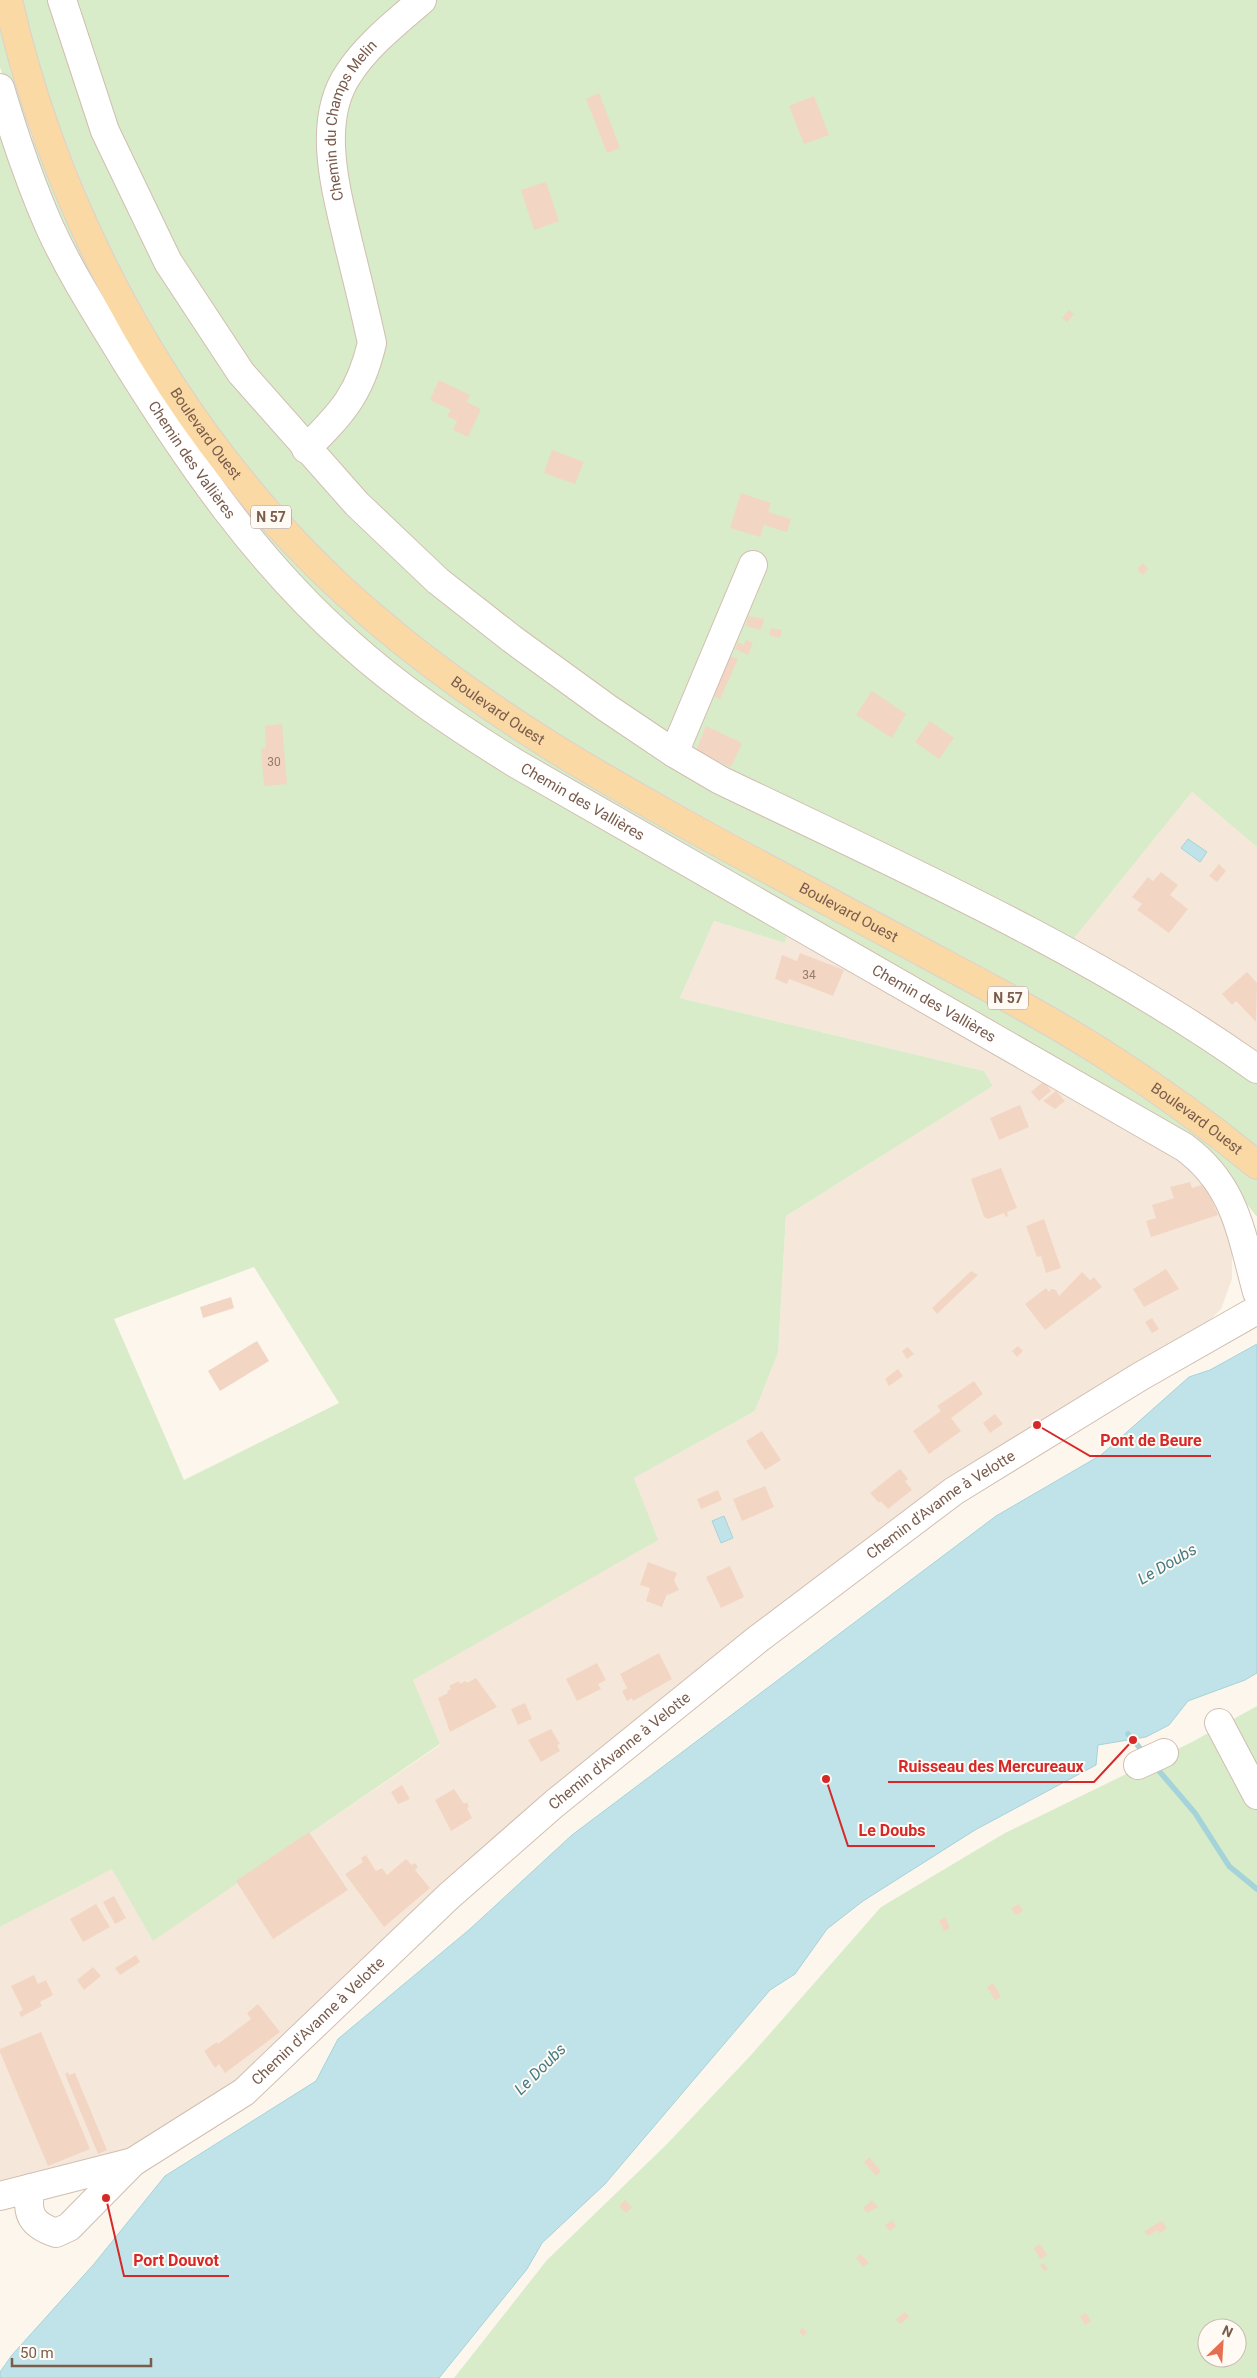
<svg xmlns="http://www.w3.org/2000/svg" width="1257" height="2378" viewBox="0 0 1257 2378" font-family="Roboto,sans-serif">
	<rect width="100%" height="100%" fill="#fdf6ec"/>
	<!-- residential -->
	<path fill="#f5e8da" d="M 1192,792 L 1257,847 L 1257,1061 L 1072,941 Z
		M 714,921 L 785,943 L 788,929 L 1190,1159 L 1222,1199 L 1232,1249 L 1232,1279 L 1221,1309 L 1201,1329 L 740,1644 L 191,2121 L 109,2160 L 0,2184 L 0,1927 L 112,1868 L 153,1940 L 440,1745 L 413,1680 L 657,1540 L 634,1478 L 755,1411 L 778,1353 L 786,1216 L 993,1086 L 984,1071 L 680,998 Z"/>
	<!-- green -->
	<path fill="#d8ecc9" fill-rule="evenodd" d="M 20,0 L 55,0 L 217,352 L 516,651 L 1064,958 L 1257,1079 L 1257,1149 L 1062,1013 L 594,757 L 499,697 L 409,630 L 316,545 L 234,453 L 176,368 L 107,246 L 49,101 Z
		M 69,0 L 1257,0 L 1257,847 L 1192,792 L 1072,941 L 672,742 L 464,591 L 278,408 L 191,284 L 97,85 Z
		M 0,23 L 31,135 L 77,243 L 116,319 L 237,497 L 293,562 L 395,652 L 478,714 L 583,781 L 1041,1029 L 1129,1083 L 1242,1166 L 1257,1180 L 1257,1217 L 1210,1157 L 467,725 L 355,641 L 181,439 L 43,195 L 0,67 Z
		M 0,107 L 123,372 L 375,676 L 788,929 L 785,943 L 714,921 L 680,998 L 984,1071 L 993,1086 L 786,1216 L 778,1353 L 755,1411 L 634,1478 L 658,1540 L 413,1680 L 440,1744 L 153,1941 L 112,1869 L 0,1927 ZM 254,1267 L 339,1403 L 184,1480 L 114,1319 Z
		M 1257,1706 L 1257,2378 L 454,2378 L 547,2260 L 667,2144 L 752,2054 L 881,1907 L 1005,1833 L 1192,1742 ZM 1207,2328 L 1237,2328 L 1237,2358 L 1207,2358 Z"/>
	<!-- water -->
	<path fill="#bfe3e8" stroke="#a5d3da" d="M 1188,839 L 1207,852 L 1200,862 L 1181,848 Z
		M 1257,1344 L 1257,1673 L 1245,1680 L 1188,1701 L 1169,1725 L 1146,1737 L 1098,1745 L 1096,1765 L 975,1830 L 863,1901 L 827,1929 L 795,1974 L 770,1990 L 605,2184 L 542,2243 L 527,2269 L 439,2378 L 0,2378 L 0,2372 L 12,2355 L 94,2264 L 165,2176 L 316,2081 L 338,2039 L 470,1929 L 572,1835 L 996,1516 L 1101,1455 L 1189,1377 L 1210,1370 Z
		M 724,1516 L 733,1538 L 721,1543 L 712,1521 Z"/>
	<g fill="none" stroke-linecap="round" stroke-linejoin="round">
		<!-- stream -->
		<path stroke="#a5d3da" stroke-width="5.5" d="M 1128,1734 L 1145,1754
			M 1154,1765 L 1195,1813 L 1229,1866 L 1257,1889"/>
	</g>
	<!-- building -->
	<path fill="#f3d5c3" d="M 599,93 L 620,148 L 607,153 L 586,99 Z
		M 814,96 L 829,135 L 804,144 L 789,106 Z
		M 546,182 L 559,221 L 534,230 L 521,190 Z
		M 1069,310 L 1074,314 L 1067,322 L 1062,318 Z
		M 439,380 L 470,395 L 467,402 L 481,409 L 468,437 L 453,430 L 457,421 L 447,416 L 451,410 L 430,400 Z
		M 552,450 L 584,462 L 575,484 L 544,473 Z
		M 741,493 L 771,503 L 768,512 L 791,519 L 787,532 L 764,525 L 760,537 L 730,528 Z
		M 1143,563 L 1148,569 L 1143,575 L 1137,569 Z
		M 748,616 L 764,619 L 761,630 L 746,626 Z
		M 771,628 L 782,630 L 780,638 L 769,635 Z
		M 746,640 L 753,643 L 748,655 L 735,649 L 738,642 L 744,645 Z
		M 729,656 L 738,659 L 720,699 L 712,695 Z
		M 872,691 L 906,714 L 892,738 L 856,715 Z
		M 930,721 L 954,738 L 939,759 L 915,742 Z
		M 282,724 L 287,784 L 264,786 L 261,749 L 266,748 L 265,726 Z
		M 706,726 L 742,743 L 731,767 L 696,751 Z
		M 1219,864 L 1226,871 L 1217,882 L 1209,876 Z
		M 1161,872 L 1178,885 L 1170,895 L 1188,909 L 1169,933 L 1137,910 L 1142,904 L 1132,897 L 1148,877 L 1153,881 Z
		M 800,953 L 844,970 L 833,996 L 792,980 L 789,979 L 787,984 L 775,979 L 782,955 L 797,961 Z
		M 1247,972 L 1257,983 L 1256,1022 L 1236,1001 L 1232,1005 L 1222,994 Z
		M 1044,1081 L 1051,1091 L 1039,1101 L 1031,1092 Z
		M 1056,1091 L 1065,1101 L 1055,1109 L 1043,1101 Z
		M 1020,1105 L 1029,1127 L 999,1140 L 990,1118 Z
		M 1001,1168 L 1017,1208 L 1007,1212 L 1008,1216 L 1006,1217 L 1004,1213 L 988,1219 L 984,1217 L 971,1179 Z
		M 1190,1182 L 1192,1188 L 1205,1184 L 1218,1215 L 1151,1237 L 1146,1221 L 1156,1218 L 1152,1205 L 1174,1198 L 1170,1187 Z
		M 1044,1219 L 1061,1268 L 1046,1273 L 1041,1256 L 1037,1257 L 1026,1226 Z
		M 1166,1269 L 1179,1289 L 1144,1307 L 1133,1289 Z
		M 971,1271 L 978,1275 L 937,1314 L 932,1308 Z
		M 1082,1272 L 1090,1280 L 1094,1277 L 1102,1287 L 1045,1330 L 1025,1304 L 1046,1288 L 1049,1292 L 1051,1289 L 1056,1290 L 1059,1296 Z
		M 231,1297 L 234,1308 L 203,1318 L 200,1307 Z
		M 1152,1318 L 1159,1329 L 1152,1333 L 1145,1322 Z
		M 257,1341 L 269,1361 L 220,1391 L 208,1371 Z
		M 1018,1346 L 1023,1351 L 1017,1357 L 1012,1351 Z
		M 908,1347 L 914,1354 L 907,1359 L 902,1351 Z
		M 898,1369 L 903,1376 L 889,1386 L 885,1379 Z
		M 974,1381 L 983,1394 L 951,1418 L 961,1431 L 929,1454 L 913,1431 L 941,1411 L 937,1406 Z
		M 995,1414 L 1003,1424 L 990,1433 L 983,1423 Z
		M 762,1431 L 781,1460 L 765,1470 L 746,1441 Z
		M 900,1469 L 908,1479 L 905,1481 L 912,1490 L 888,1509 L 881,1501 L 879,1503 L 870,1493 Z
		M 765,1486 L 774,1507 L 742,1521 L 733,1499 Z
		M 718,1490 L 722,1500 L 701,1509 L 697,1499 Z
		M 648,1562 L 677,1573 L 674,1580 L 679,1590 L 668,1595 L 667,1594 L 662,1607 L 646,1601 L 650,1588 L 640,1585 Z
		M 730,1566 L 744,1597 L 721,1608 L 706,1577 Z
		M 659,1653 L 672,1679 L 633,1701 L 632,1698 L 627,1701 L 622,1691 L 627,1688 L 620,1674 Z
		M 597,1663 L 606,1680 L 598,1684 L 601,1689 L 577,1701 L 566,1679 Z
		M 476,1678 L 497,1707 L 450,1732 L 438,1698 L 448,1693 L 447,1691 L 451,1689 L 449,1686 L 459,1681 L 460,1684 L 465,1681 L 467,1683 Z
		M 525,1703 L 532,1719 L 518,1725 L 511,1709 Z
		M 551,1729 L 560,1744 L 557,1745 L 560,1751 L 541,1762 L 528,1740 Z
		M 402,1785 L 410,1799 L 398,1804 L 391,1792 Z
		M 454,1789 L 464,1804 L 467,1802 L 469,1807 L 467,1808 L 472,1818 L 451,1831 L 435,1800 Z
		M 309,1832 L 348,1890 L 273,1939 L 236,1881 Z
		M 366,1855 L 376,1871 L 382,1868 L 387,1875 L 406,1859 L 412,1865 L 415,1863 L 418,1867 L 415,1870 L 430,1888 L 384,1927 L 345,1874 L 363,1862 L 361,1858 Z
		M 114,1896 L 126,1918 L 115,1924 L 103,1902 Z
		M 96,1904 L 110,1927 L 83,1942 L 70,1919 Z
		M 1019,1904 L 1023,1911 L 1016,1915 L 1011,1908 Z
		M 945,1917 L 950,1928 L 944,1931 L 939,1921 Z
		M 136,1955 L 140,1962 L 120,1975 L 115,1968 Z
		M 93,1967 L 101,1976 L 84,1990 L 77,1980 Z
		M 34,1975 L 38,1984 L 46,1980 L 53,1995 L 40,2002 L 42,2006 L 21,2017 L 19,2012 L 23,2010 L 11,1986 Z
		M 993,1983 L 1001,1997 L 995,2000 L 987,1987 Z
		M 258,2004 L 280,2032 L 225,2073 L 219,2064 L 215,2068 L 204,2051 L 217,2042 L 218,2044 L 251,2019 L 247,2013 Z
		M 41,2032 L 90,2149 L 48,2166 L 0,2052 L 0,2049 Z
		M 68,2072 L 69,2075 L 75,2073 L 107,2150 L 98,2154 L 65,2074 Z
		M 869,2157 L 881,2171 L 876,2176 L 864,2162 Z
		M 625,2200 L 632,2207 L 626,2213 L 619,2206 Z
		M 872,2200 L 878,2207 L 867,2213 L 863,2208 Z
		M 892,2220 L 896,2226 L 890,2231 L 885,2225 Z
		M 1162,2221 L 1167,2228 L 1160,2233 L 1157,2230 L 1148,2236 L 1144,2231 Z
		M 1040,2244 L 1047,2255 L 1040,2259 L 1034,2248 Z
		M 861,2254 L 869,2263 L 863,2267 L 856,2258 Z
		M 1043,2263 L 1048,2269 L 1044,2271 L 1040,2265 Z
		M 905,2312 L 909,2317 L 900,2324 L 896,2319 Z
		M 1086,2313 L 1091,2321 L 1085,2325 L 1080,2316 Z
		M 802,2328 L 807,2332 L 804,2336 L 799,2332 Z"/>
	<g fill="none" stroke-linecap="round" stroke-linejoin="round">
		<defs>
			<g id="minor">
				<path d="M 62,0 L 105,131 L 168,262 L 241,373 L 357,504 L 438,581 L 512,639 L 607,708 L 674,753 L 720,780 C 903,868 1091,951 1257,1069"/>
				<path id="s1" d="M 0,88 C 14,135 30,183 50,228 C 71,274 99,317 125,360 C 189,463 258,563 349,643 C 400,689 457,727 515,763 L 1184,1147 C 1236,1185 1241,1234 1257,1292"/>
				<path id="s2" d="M 306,449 C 342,413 360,394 372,343 C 365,311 357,278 349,246 C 337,193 315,122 349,73 C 368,44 397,22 422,0"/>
				<path d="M 674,753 L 753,565"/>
				<path d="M 1219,1723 L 1257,1795"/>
				<path d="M 1138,1765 L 1164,1753"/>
				<path d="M 31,2188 C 25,2214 32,2225 56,2233 L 69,2227 L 133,2162"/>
				<path id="s3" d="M 0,2196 L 133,2162 L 244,2092 L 449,1896 L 554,1804 L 758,1639 L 954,1491 L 1141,1376 L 1257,1310"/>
			</g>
			<g id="major">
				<path id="s4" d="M 8,0 C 49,181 135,356 255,498 C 344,605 458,690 577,762 C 691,830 810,891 928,955 C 990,988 1053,1021 1113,1060 C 1163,1092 1211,1127 1257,1165"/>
			</g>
		</defs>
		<!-- minor casing -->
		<use href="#minor" stroke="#d1beb0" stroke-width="30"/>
		<!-- major casing -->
		<use href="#major" stroke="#dad1cd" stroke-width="30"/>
		<!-- minor -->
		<use href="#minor" stroke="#fff" stroke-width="28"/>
		<!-- major -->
		<use href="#major" stroke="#fbd9a5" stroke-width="28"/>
	</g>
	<g text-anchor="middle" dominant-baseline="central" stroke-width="4" stroke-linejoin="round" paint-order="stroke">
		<!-- number labels -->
		<g font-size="12" fill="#987a6a">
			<text x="274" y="762">30</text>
			<text x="809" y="975">34</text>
		</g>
		<!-- shield labels -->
		<g fill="#fffaf3" stroke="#a28b7f" stroke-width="1">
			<rect x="251" y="505.5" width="40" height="23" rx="4"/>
			<rect x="988" y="986.5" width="40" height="23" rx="4"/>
		</g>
		<g font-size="14" font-weight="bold" fill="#7a5c4d">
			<text x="271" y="517">N 57</text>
			<text x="1008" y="998">N 57</text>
		</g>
		<!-- street labels -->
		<g font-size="15" fill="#7a5c4d" stroke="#fffaf3">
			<text stroke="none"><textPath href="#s2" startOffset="359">Chemin du Champs Melin</textPath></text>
			<text stroke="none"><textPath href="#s4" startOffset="480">Boulevard Ouest</textPath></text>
			<text stroke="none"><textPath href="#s1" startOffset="421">Chemin des Vallières</textPath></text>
			<text stroke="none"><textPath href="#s4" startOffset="885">Boulevard Ouest</textPath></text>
			<text stroke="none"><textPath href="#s1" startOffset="946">Chemin des Vallières</textPath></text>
			<text stroke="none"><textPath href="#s4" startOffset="1290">Boulevard Ouest</textPath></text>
			<text stroke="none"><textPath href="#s1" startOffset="1351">Chemin des Vallières</textPath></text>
			<text stroke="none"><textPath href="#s4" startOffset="1695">Boulevard Ouest</textPath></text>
			<text stroke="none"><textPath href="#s3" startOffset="1181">Chemin d'Avanne à Velotte</textPath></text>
			<text stroke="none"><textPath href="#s3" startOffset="776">Chemin d'Avanne à Velotte</textPath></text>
			<text stroke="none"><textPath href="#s3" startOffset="371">Chemin d'Avanne à Velotte</textPath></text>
		</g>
		<!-- water labels -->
		<g font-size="16" font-style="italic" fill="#437c86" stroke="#fffaf3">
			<text transform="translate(1167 1564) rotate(-30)">Le Doubs</text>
			<text transform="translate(540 2069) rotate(-45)">Le Doubs</text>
		</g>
	</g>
	<!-- callouts -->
	<path fill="none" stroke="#d62828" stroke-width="2" d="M1037 1425L1090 1456H1211M1133 1740L1094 1782H888M826 1779L848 1846H935M106 2198L124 2276H229"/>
	<g fill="#d62828" stroke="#fffaf3" stroke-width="2">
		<circle cx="1037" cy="1425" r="5"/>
		<circle cx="1133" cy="1740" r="5"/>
		<circle cx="826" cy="1779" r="5"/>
		<circle cx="106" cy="2198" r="5"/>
	</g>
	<g font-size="16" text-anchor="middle" font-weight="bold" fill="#d62828" stroke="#fffaf3" stroke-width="4" stroke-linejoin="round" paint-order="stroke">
		<text x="1151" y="1446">Pont de Beure</text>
		<text x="991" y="1772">Ruisseau des Mercureaux</text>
		<text x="892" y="1836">Le Doubs</text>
		<text x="176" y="2266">Port Douvot</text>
	</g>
	<!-- north arrow -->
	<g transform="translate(1222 2343) rotate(25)"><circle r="24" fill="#fffaf3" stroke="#cabbb1"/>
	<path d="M0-4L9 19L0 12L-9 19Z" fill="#e76f51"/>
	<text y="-8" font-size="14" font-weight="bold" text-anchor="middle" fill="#7a5c4d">N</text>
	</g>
	<!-- scale -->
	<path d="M12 2358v8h139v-8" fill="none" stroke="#7a5c4d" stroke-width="2.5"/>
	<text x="20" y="2358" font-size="15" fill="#7a5c4d" stroke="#fffaf3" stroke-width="4" paint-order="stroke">50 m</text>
</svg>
